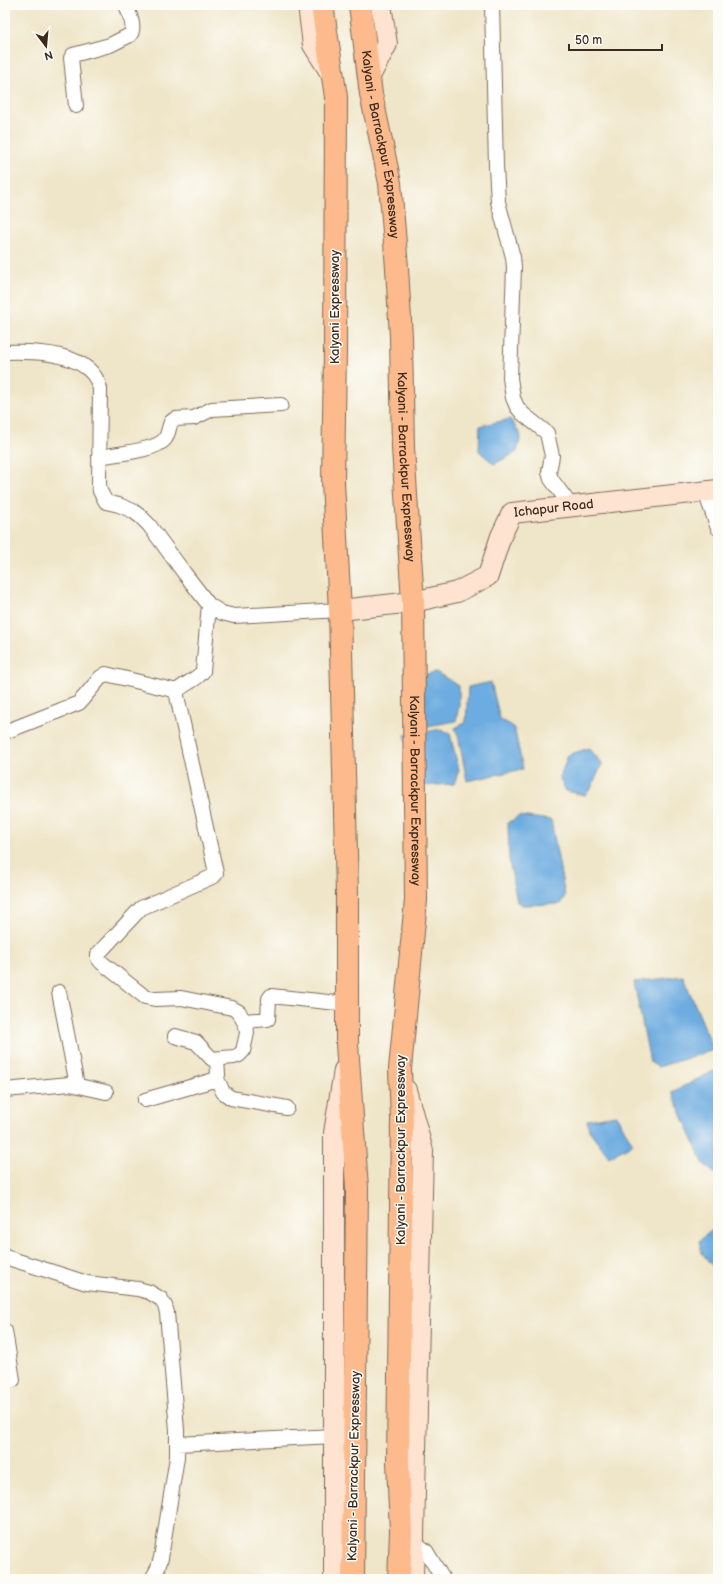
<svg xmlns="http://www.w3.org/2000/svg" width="723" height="1584" viewBox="0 0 723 1584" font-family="'Balsamiq Sans',sans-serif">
	<rect width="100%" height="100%" fill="#fdfcf7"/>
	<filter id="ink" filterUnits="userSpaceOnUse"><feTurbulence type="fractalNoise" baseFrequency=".025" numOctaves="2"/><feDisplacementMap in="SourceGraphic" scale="8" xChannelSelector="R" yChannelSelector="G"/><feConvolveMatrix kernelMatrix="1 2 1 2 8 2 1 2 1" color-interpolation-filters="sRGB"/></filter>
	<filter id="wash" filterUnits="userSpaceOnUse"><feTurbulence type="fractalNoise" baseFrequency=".012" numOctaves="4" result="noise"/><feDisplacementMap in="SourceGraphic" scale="16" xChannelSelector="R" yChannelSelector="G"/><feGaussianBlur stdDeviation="0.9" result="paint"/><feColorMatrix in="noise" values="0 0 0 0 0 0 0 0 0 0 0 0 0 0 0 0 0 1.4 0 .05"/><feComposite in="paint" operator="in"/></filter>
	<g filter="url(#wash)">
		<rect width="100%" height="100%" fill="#efe5c8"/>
		<!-- water -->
		<path fill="#6dace0" stroke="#546b7f" d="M 510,419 L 521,435 L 517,452 L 494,464 L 479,451 L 480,426 Z
			M 436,672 L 459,686 L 459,705 L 456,721 L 422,727 L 416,677 Z
			M 491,682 L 500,719 L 514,727 L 523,769 L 467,781 L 458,735 L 455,728 L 466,722 L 468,687 Z
			M 442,729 L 450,734 L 459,770 L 454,784 L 418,786 L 405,735 Z
			M 589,748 L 602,764 L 591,789 L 585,795 L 566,791 L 560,778 L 568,755 Z
			M 519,816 L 551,820 L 565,896 L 560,904 L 522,905 L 517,902 L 509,859 L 508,823 Z
			M 683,976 L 714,1050 L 658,1067 L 650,1062 L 634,982 Z
			M 718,1069 L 718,1177 L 703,1163 L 672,1092 Z
			M 616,1115 L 633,1144 L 609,1157 L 589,1130 L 587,1120 Z
			M 718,1225 L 718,1273 L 702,1253 L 699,1241 Z"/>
	</g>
	<g filter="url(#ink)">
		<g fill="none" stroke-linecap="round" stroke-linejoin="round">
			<defs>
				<path id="street" d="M 492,5 L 496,166 L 498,202 L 513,257 L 514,267 L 510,378 L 513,398 L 517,407 L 523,414 L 547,433 L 552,456 L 549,472 L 551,479 L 571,506
					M 76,106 L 71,58 L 73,55 L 110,45 L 130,35 C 136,28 129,13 126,5
					M 5,352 C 36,351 92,352 100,389 L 99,484 L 100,491 L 106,502 L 119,505 L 133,511 L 141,517 L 149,525 L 185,574 L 209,605 L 222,613 L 234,616 L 340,610
					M 99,457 C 114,454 156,451 165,439 C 168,435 169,427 171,422 L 175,419 L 194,418 L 212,409 L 281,405
					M 705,492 L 718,528
					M 5,732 L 79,703 L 101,677 L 106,674 L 177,691
					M 59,992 L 77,1085
					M 245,1021 L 268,1019 L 269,999 L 271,996 L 347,1004
					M 175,1036 L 196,1042 L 212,1059 L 234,1057 L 239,1055 L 243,1051 L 247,1033 L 246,1026 L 239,1012 L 232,1008 L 181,998 L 155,999 L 145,997 L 101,962 L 98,958 L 98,954 L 141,908 L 214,876 L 216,873 L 177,696 L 177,691 C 185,683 197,680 203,671 L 209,605
					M 217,1079 L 223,1092 L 231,1098 L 287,1108
					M 5,1090 L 70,1084 L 106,1092
					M 145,1100 L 214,1080 L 218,1075 L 217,1059
					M 5,1257 L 87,1283 L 138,1289 L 149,1292 L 161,1299 L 165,1306 L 167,1313 L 177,1430 L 177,1457 L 161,1558 L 158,1568 L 152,1579
					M 5,1331 L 13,1380
					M 177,1444 L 335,1436
					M 413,1541 L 426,1551 L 443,1579"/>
				<g id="secondary">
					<path d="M 308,5 L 313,45 L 333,77"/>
					<path d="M 369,78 L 387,44 L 381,5"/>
					<path id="s1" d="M 340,610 L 413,602 L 457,592 L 488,576 L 501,536 L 512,513 L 718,490"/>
					<path d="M 406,1090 L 423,1151 L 413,1579"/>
					<path d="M 334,1579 L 334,1133 L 344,1070"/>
				</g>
				<g id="highway">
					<path d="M 322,5 L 336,97 L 335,352 L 333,482 L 340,610 L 347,893 L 347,1044 L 357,1188 L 353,1579"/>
					<path id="s2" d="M 360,5 L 371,94 L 390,183 L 397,268 L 401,337 L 403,448 L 413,602 L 416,900 L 400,1069 L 402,1119 L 398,1462 L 401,1532 L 399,1579"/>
				</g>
			</defs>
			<!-- street casing -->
			<use href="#street" stroke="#7a6b5a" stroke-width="16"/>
			<!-- secondary casing -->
			<use href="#secondary" stroke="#7a6b5a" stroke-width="22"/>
			<!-- highway casing -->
			<use href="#highway" stroke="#7a6b5a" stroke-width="24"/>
			<!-- street -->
			<use href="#street" stroke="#fff" stroke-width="14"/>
			<!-- secondary -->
			<use href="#secondary" stroke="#fee3d1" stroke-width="20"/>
			<!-- highway -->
			<use href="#highway" stroke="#fcba8d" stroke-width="22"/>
		</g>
	</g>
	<g text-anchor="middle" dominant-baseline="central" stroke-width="3" stroke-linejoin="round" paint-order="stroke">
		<!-- street labels -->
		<g font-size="13" fill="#3b2a1e" stroke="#fdfcf7">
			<text stroke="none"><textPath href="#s2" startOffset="141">Kalyani - Barrackpur Expressway</textPath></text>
			<text transform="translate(335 307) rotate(-90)">Kalyani Expressway</text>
			<text stroke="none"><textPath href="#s2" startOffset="465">Kalyani - Barrackpur Expressway</textPath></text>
			<text stroke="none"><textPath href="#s1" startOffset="263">Ichapur Road</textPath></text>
			<text stroke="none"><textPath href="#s2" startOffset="789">Kalyani - Barrackpur Expressway</textPath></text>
			<text transform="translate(401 1150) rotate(-90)">Kalyani - Barrackpur Expressway</text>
			<text transform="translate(354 1466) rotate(-89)">Kalyani - Barrackpur Expressway</text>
		</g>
	</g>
	<!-- margin -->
	<rect width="723" height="1584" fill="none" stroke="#fdfcf7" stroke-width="20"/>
	<!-- north arrow -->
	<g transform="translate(46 46) rotate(164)" stroke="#fdfcf7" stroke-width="3" paint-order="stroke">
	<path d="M0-3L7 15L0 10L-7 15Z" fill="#3b2a1e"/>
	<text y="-6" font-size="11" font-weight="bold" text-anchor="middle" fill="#3b2a1e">N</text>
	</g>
	<!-- scale -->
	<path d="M569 44v6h93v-6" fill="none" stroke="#3b2a1e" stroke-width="2"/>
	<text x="575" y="44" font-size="12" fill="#3b2a1e" stroke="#fdfcf7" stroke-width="3" paint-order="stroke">50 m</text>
</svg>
